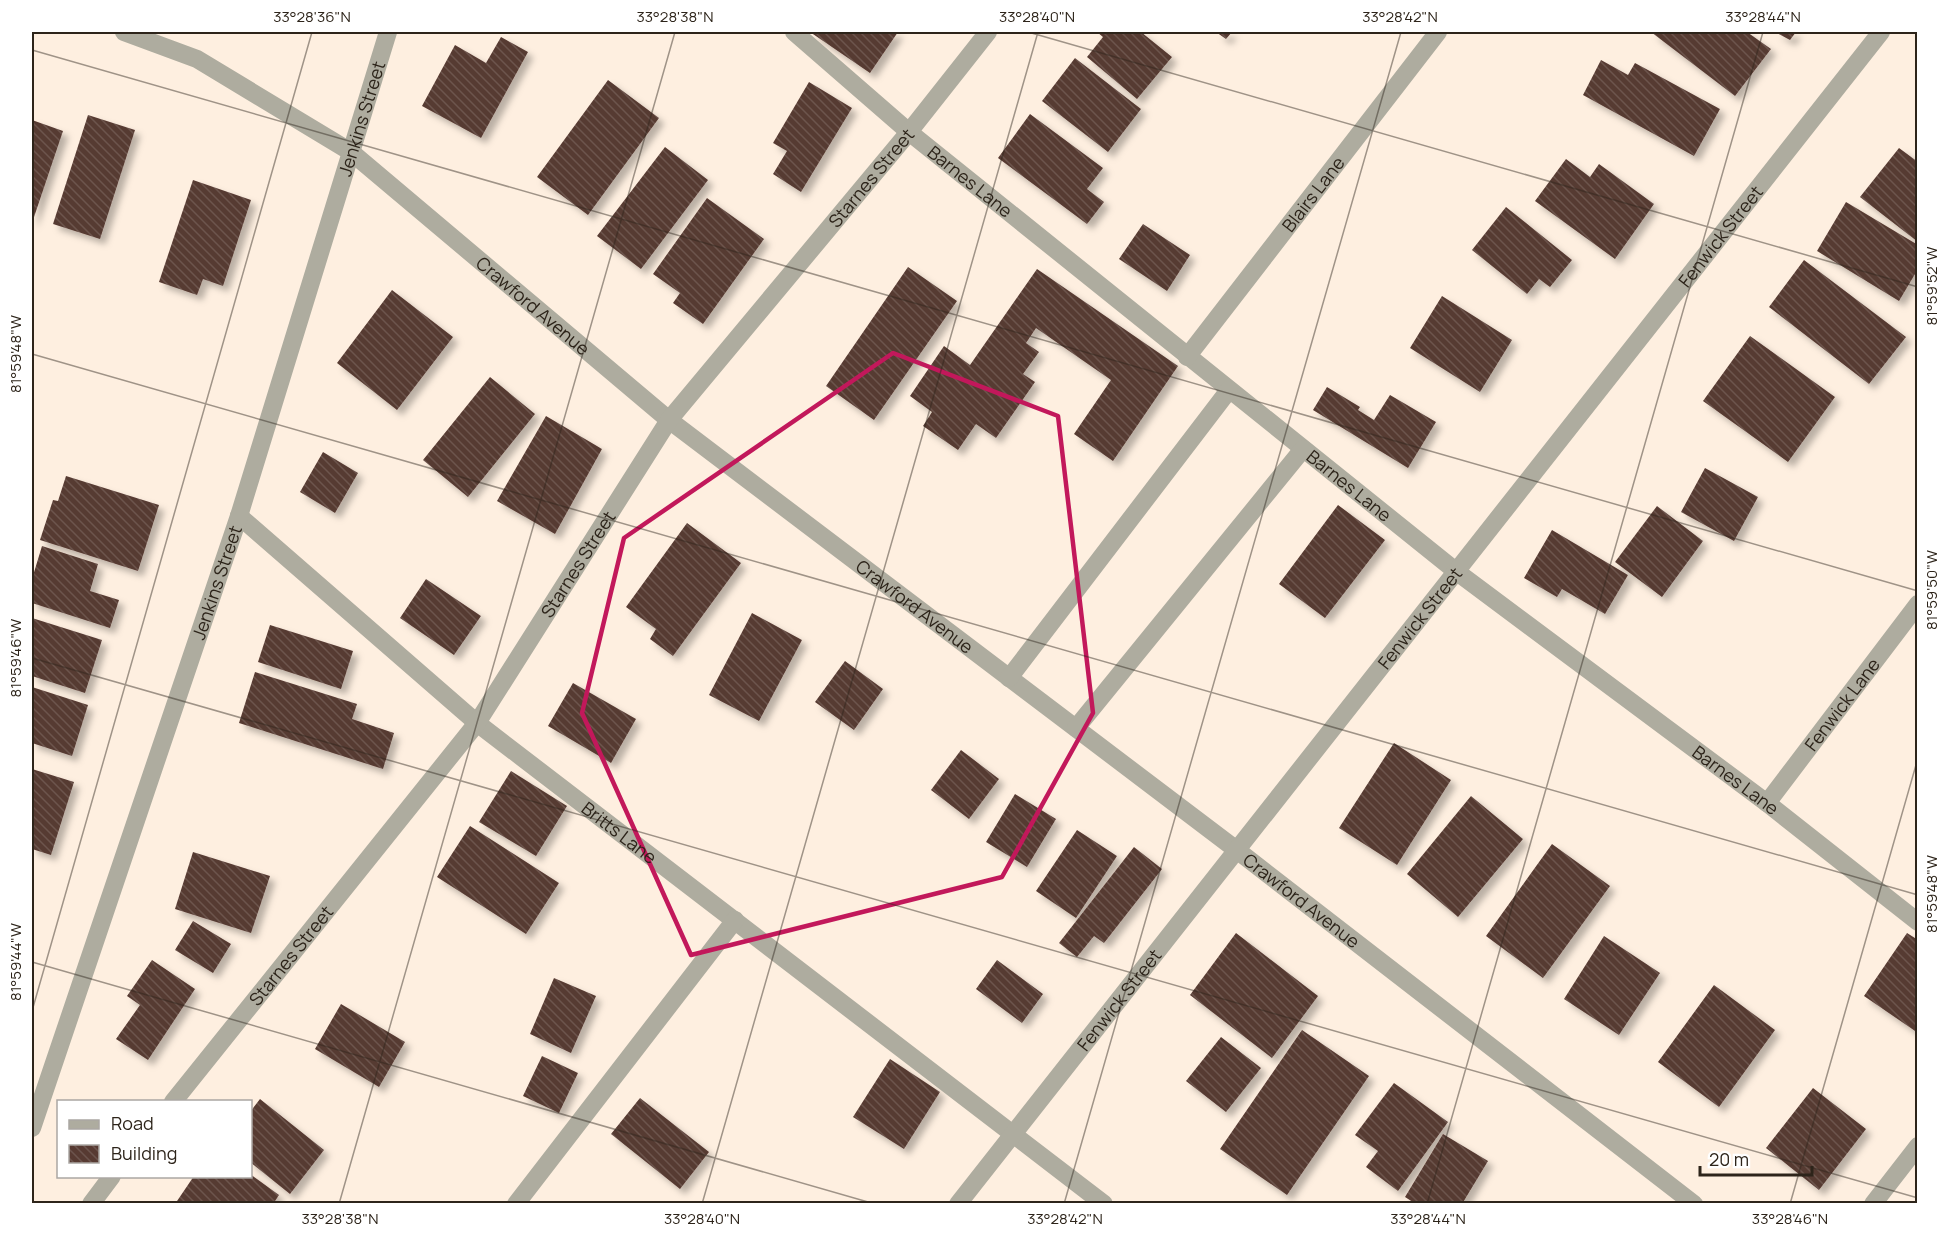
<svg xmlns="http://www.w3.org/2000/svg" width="1949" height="1235" viewBox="0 0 1949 1235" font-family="Manrope,sans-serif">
	<defs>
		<pattern id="building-back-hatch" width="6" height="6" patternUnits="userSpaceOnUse" patternTransform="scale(1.5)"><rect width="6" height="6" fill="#573a32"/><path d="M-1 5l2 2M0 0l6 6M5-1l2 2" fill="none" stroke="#6c544d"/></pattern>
		<filter id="shadow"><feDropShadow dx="5.5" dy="5.5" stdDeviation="3" flood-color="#0004"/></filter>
	</defs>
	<rect width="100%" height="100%" fill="#feefe0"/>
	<!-- building -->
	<path fill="url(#building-back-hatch)" filter="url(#shadow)" d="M 810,32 L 898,32 L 870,73 Z
		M 1097,32 L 1141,32 L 1172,57 L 1137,99 L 1087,57 L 1103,37 Z
		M 1216,32 L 1232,32 L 1226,39 Z
		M 1651,32 L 1747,32 L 1771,49 L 1735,96 Z
		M 1775,32 L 1796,32 L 1790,40 Z
		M 501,37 L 528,52 L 481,138 L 422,106 L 455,45 L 486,63 Z
		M 1075,58 L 1141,109 L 1108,152 L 1042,101 Z
		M 1601,60 L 1628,75 L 1635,63 L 1720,109 L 1694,156 L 1583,95 Z
		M 608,80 L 659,118 L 588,215 L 537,177 Z
		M 809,82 L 852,108 L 801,192 L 773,174 L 787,151 L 773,143 Z
		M 1030,114 L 1103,168 L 1087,189 L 1104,202 L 1087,224 L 998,158 Z
		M 88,115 L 135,130 L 100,239 L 53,224 Z
		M 32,120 L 63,131 L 32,223 Z
		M 665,147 L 708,180 L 641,269 L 597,236 Z
		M 1899,148 L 1918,162 L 1918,242 L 1860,197 Z
		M 1566,159 L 1590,177 L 1599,164 L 1654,204 L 1615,259 L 1535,201 Z
		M 193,180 L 251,200 L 223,286 L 203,279 L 197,295 L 159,282 Z
		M 707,198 L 764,239 L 703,324 L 673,303 L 680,293 L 653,274 Z
		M 1846,202 L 1918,245 L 1918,269 L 1899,301 L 1817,251 Z
		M 1506,207 L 1572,260 L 1550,287 L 1539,279 L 1527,294 L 1472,250 Z
		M 1143,224 L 1190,255 L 1167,291 L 1119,259 Z
		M 1804,260 L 1906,337 L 1869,384 L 1769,307 Z
		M 908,267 L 957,301 L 874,420 L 826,386 Z
		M 1037,269 L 1178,366 L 1113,461 L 1074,434 L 1111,380 L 1036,328 L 1026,343 L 1039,352 L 1023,374 L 1035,382 L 996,438 L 976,424 L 958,450 L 923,426 L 932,412 L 910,396 L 944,346 L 970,365 Z
		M 392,290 L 453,337 L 397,410 L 337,363 Z
		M 1442,296 L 1512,340 L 1480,392 L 1410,348 Z
		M 1750,336 L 1835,397 L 1788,462 L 1703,401 Z
		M 490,377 L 535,414 L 468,497 L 423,460 Z
		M 1327,387 L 1360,407 L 1358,410 L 1374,420 L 1390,395 L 1436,422 L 1408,468 L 1313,410 Z
		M 546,416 L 602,449 L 555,534 L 497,501 Z
		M 323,452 L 358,473 L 335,513 L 300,492 Z
		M 1705,468 L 1758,497 L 1734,541 L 1681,512 Z
		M 66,476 L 159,505 L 138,571 L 40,540 L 53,500 L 58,501 Z
		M 1338,505 L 1385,540 L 1325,618 L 1279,584 Z
		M 1657,506 L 1703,541 L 1662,597 L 1615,562 Z
		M 687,523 L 741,563 L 673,656 L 650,639 L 656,629 L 626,607 Z
		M 1552,530 L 1628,575 L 1605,614 L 1562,589 L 1557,597 L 1524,578 Z
		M 42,546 L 98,564 L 90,591 L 119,600 L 110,628 L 32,603 L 32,579 Z
		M 426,579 L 481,616 L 454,655 L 400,618 Z
		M 752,613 L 802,640 L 759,721 L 709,695 Z
		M 32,618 L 102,640 L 85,693 L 32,676 Z
		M 270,625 L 353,651 L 341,689 L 258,662 Z
		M 845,661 L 883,689 L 854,730 L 815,702 Z
		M 255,672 L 357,704 L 352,719 L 394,733 L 383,769 L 239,723 Z
		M 573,683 L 636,719 L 611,763 L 548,726 Z
		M 32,687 L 88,705 L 72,756 L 32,743 Z
		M 1394,743 L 1451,780 L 1397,865 L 1339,828 Z
		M 961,750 L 999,779 L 969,819 L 931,790 Z
		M 32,769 L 74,782 L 51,855 L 32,849 Z
		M 511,771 L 567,806 L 536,856 L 479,822 Z
		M 1015,794 L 1056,819 L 1027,867 L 986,842 Z
		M 1471,796 L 1523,839 L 1458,917 L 1407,874 Z
		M 470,826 L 559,883 L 526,934 L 437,877 Z
		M 1077,830 L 1117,856 L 1076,918 L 1036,891 Z
		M 1552,844 L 1610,886 L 1543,978 L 1486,936 Z
		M 1134,847 L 1162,869 L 1104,943 L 1094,936 L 1077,957 L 1059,943 Z
		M 193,852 L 270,876 L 251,933 L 175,909 Z
		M 193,921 L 231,944 L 213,973 L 175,950 Z
		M 1236,933 L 1318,996 L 1272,1058 L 1190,995 Z
		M 1907,933 L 1918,940 L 1918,1033 L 1864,996 Z
		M 1604,936 L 1660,973 L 1619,1035 L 1564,999 Z
		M 152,960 L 195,989 L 148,1060 L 116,1039 L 140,1005 L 127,996 Z
		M 997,960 L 1043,994 L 1022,1023 L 976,989 Z
		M 554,978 L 596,996 L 571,1053 L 530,1034 Z
		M 1714,985 L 1775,1030 L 1719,1107 L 1658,1062 Z
		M 341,1004 L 405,1042 L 379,1087 L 315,1049 Z
		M 1302,1030 L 1369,1076 L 1287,1195 L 1220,1149 Z
		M 1221,1037 L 1261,1068 L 1226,1112 L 1186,1081 Z
		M 542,1056 L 578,1073 L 559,1113 L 523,1096 Z
		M 890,1059 L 940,1092 L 904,1149 L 853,1117 Z
		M 1394,1083 L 1448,1122 L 1398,1191 L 1366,1167 L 1378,1151 L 1355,1135 Z
		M 1813,1088 L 1866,1129 L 1819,1190 L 1766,1148 Z
		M 640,1098 L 709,1152 L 680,1189 L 611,1134 Z
		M 260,1099 L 324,1150 L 290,1194 L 250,1162 L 250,1112 Z
		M 1443,1134 L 1488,1161 L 1462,1204 L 1416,1204 L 1405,1197 Z
		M 250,1174 L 279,1195 L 273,1204 L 175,1204 L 194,1176 L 250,1176 Z"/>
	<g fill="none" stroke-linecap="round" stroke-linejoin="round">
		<!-- minor -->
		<g stroke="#aeac9f" stroke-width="18">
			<path id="s1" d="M 124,32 L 197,59 L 351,152 L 669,420 L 1238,851 L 1694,1204"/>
			<path id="s2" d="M 794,32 L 909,132 L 1457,572 L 1767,803 L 1918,922"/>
			<path id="s3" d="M 1187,357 L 1438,32"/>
			<path id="s4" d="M 239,516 L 477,723 L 1104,1204"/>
			<path d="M 1009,678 L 1229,390"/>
			<path d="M 1076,728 L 1303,449"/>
			<path id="s5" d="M 1767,803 L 1918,604"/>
			<path id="s6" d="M 173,1102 L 477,723 L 669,420 L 909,132 L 988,32"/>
			<path id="s7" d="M 32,1128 L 239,516 L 388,32"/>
			<path d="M 91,1204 L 112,1176"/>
			<path d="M 516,1204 L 735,920"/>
			<path id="s8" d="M 958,1204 L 1881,32"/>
			<path d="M 1873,1204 L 1918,1146"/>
		</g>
	</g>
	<!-- marked area -->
	<path fill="none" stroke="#c2185b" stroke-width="4.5" stroke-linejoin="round" d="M 893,353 L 1058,416 L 1093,713 L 1002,877 L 691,955 L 582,713 L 624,538 Z"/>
	<!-- ticks -->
	<path fill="none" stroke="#2d241a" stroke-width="1.5" stroke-opacity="0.45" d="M 1028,32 L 1918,287M 32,50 L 1918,591M 32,354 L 1918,895M 32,658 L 1918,1198M 32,962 L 875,1204M 32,1011 L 312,32M 339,1204 L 675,32M 702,1204 L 1038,32M 1064,1204 L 1401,32M 1427,1204 L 1763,32M 1790,1204 L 1918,758"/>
	<g text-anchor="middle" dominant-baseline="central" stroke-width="6" stroke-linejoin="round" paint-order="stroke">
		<!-- street labels -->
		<g font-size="18" fill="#2d241a" stroke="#fff">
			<text stroke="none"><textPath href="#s7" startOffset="1062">Jenkins Street</textPath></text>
			<text stroke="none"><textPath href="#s6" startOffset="1160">Starnes Street</textPath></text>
			<text stroke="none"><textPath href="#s2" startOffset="231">Barnes Lane</textPath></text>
			<text stroke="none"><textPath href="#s3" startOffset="206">Blairs Lane</textPath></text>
			<text stroke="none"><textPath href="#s8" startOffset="1232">Fenwick Street</textPath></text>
			<text stroke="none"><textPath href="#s1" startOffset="496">Crawford Avenue</textPath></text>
			<text stroke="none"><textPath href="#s2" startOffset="717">Barnes Lane</textPath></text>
			<text stroke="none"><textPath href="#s6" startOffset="674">Starnes Street</textPath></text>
			<text stroke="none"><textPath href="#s7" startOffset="576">Jenkins Street</textPath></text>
			<text stroke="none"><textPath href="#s1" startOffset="982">Crawford Avenue</textPath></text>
			<text stroke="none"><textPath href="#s8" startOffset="746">Fenwick Street</textPath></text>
			<text stroke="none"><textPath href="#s5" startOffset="124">Fenwick Lane</textPath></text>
			<text stroke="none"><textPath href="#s2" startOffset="1203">Barnes Lane</textPath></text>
			<text stroke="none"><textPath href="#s4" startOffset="495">Britts Lane</textPath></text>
			<text stroke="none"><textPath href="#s1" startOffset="1468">Crawford Avenue</textPath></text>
			<text stroke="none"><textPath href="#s6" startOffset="188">Starnes Street</textPath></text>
			<text stroke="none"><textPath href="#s8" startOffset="260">Fenwick Street</textPath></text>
		</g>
	</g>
	<!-- border -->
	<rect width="1949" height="1235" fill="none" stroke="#ffffff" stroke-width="66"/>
	<!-- legend -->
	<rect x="57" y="1100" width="195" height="78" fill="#ffffff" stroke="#aba7a3" stroke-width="1.5"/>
	<rect x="69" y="1120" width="30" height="9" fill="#aeac9f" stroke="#aba7a3" stroke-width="1.5"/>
	<text x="111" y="1130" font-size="18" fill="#2d241a">Road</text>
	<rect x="69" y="1145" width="30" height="18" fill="url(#building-back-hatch)" stroke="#aba7a3" stroke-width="1.5"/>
	<text x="111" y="1160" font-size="18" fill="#2d241a">Building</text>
	<!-- scale -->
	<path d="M1700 1166v9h112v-9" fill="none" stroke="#2d241a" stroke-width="3"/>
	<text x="1709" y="1166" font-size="18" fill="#2d241a" stroke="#ffffff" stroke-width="4.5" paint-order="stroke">20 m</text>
	<rect x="33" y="33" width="1883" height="1169" fill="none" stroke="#2d241a" stroke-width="2"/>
	<g font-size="15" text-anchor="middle" fill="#2d241a">
		<text x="312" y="22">33°28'36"N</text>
		<text x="675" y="22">33°28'38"N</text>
		<text x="1037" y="22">33°28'40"N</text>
		<text x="1400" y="22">33°28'42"N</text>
		<text x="1763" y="22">33°28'44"N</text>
		<text transform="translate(1932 286) rotate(-90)" y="5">81°59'52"W</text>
		<text transform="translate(16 354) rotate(-90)" y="5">81°59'48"W</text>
		<text transform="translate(1932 590) rotate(-90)" y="5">81°59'50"W</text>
		<text transform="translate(16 658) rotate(-90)" y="5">81°59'46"W</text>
		<text transform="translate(1932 894) rotate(-90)" y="5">81°59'48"W</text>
		<text transform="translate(16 962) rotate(-90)" y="5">81°59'44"W</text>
		<text x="340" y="1224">33°28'38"N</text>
		<text x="702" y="1224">33°28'40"N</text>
		<text x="1065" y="1224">33°28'42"N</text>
		<text x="1428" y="1224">33°28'44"N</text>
		<text x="1790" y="1224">33°28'46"N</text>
	</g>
</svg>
